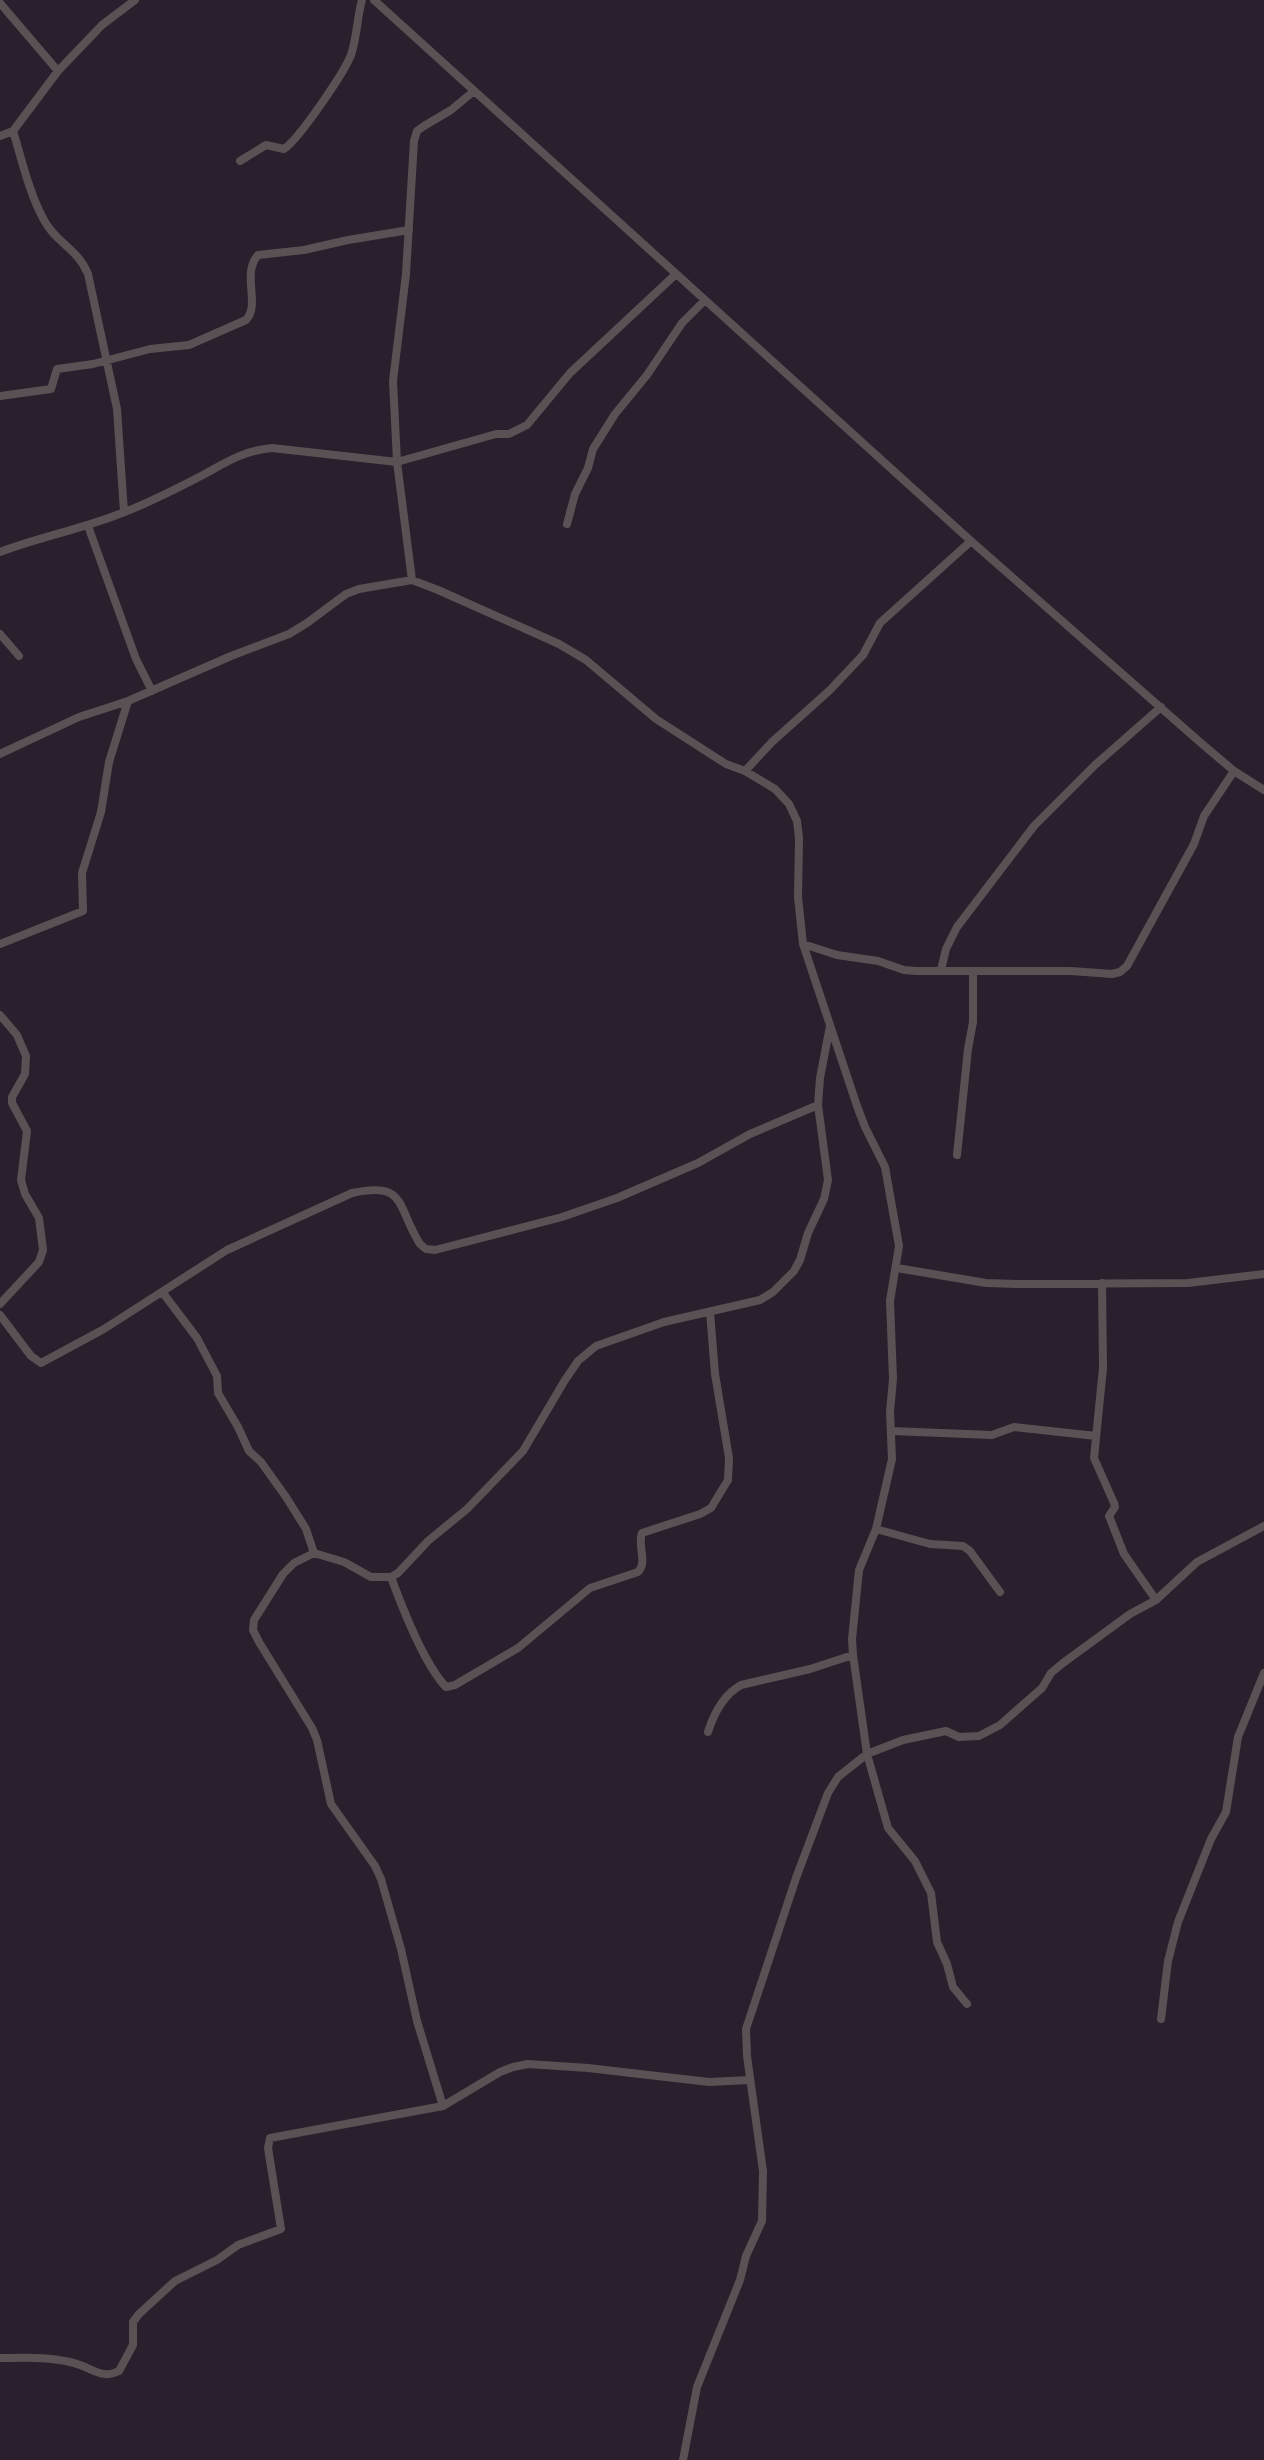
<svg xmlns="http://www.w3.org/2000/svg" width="1264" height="2460" viewBox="0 0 1264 2460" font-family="'IBM Plex Sans',sans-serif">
	<rect width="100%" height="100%" fill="#2a1f2d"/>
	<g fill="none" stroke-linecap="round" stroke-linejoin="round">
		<!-- street -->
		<path stroke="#5a5155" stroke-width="8" d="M 374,0 L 971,541 L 1201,743 L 1234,771 L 1264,790
			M 0,3 L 58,71
			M 13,131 C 22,160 29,193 44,220 C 55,242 78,249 88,274 L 117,409 L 124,512
			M 0,136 L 13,131 L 58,71 L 102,25 L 135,0
			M 240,161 L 266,145 L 284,149 C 299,139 344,73 351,55 C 357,37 357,18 362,0
			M 0,396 L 51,389 L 57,369 L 93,364 L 150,349 L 189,345 L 246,320 C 261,304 241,274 258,255 L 304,250 L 348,240 L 409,230
			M 567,524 L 575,494 L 588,468 L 593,449 L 615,414 L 647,375 L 682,323 L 705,300
			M 88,526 L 136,659 L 152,691
			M 0,552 C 40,537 82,529 122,513 C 149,503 176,489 201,476 C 227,462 242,451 272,448 L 397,462 L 496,434 L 509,434 L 527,425 L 570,373 L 676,274
			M 412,580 L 397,462 L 393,381 L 406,274 L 414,141 L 417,131 L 424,126 L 451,110 L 474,91
			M 0,634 L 19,656
			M 0,754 L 79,717 L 128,701 L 231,656 L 289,634 L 307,623 L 346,594 L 359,589 L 412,580 L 438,590 L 559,644 L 586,660 L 656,719 L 726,764 L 745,771 L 775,789 L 789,804 L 797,821 L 799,838 L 798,897 L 803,944 L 857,1106 L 865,1127 L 885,1167 L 899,1246 L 890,1301 L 893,1379 L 890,1412 L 892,1459 L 876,1529 L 859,1570 L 852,1639 L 853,1655 L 867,1754 L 888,1828 L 915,1861 L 931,1893 L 937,1942 L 947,1964 L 953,1987 L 967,2004
			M 745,771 L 772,742 L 830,690 L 863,655 L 880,623 L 971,541
			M 0,944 L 83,911 L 82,873 L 101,812 L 109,762 L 128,701
			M 803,944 L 837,955 L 878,961 L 904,970 L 916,971 L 1071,971 L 1112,974 L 1120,972 L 1127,966 L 1194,844 L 1204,816 L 1234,771
			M 941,970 L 946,949 L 957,927 L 1034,826 L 1095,765 L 1161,707
			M 0,1015 L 17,1035 L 26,1056 L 25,1074 L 12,1097 L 12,1103 L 27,1131 L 21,1180 L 25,1194 L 39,1218 L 43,1250 L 39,1262 L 0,1304
			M 957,1155 L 968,1049 L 973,1022 L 973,971
			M 897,1268 L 986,1283 L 1016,1284 L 1188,1283 L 1264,1274
			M 1102,1283 L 1103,1368 L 1094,1458 L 1114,1503 L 1115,1507 L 1109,1516 L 1124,1554 L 1156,1600
			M 163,1293 L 197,1338 L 217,1376 L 218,1393 L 238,1427 L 249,1451 L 261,1462 L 286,1497 L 306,1529 L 314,1553
			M 0,1315 L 31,1356 L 41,1363 L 104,1329 L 227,1250 L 352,1193 C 407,1181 396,1206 420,1244 L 426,1249 L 435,1250 L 562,1217 L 617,1198 L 698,1163 L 750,1134 L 818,1105
			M 891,1431 L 992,1435 L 1014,1427 L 1096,1436
			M 876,1529 L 930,1544 L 963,1546 L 970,1551 L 1000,1592
			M 391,1577 C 402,1607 425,1665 446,1687 L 455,1685 L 518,1648 L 590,1588 L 638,1572 C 648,1562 637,1545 642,1533 L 700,1514 L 711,1508 L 728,1480 L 729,1458 L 715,1374 L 710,1312
			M 708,1732 C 714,1713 723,1695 741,1685 L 810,1669 L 853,1655
			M 1161,2019 L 1168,1961 L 1178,1922 L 1211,1839 L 1226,1812 L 1238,1737 L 1264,1673
			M 443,2106 L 417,2021 L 401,1949 L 381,1879 L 375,1866 L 331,1804 L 317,1740 L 312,1728 L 259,1642 L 253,1630 L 254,1620 L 283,1574 L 294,1563 L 314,1553 L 344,1562 L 371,1577 L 391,1577 L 398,1573 L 428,1541 L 467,1509 L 523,1451 L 565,1380 L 578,1361 L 596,1346 L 664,1322 L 760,1300 L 773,1292 L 794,1271 L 800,1260 L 808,1233 L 824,1199 L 828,1180 L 818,1105 L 820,1078 L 830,1026
			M 0,2358 C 25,2358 55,2356 80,2365 C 94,2370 104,2379 119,2371 L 133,2345 L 133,2322 L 139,2314 L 175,2281 L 217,2260 L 238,2245 L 281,2229 L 268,2148 L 270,2138 L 443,2106 L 500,2072 L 513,2067 L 528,2064 L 588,2068 L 709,2082 L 750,2080
			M 683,2460 L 697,2387 L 740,2280 L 746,2256 L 762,2221 L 763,2171 L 747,2056 L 746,2029 L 796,1878 L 828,1793 L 838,1777 L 867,1754 L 903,1740 L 946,1731 L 959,1737 L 979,1736 L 1000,1725 L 1042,1688 L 1051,1673 L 1063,1663 L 1130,1614 L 1156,1600 L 1197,1562 L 1264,1526"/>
	</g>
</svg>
